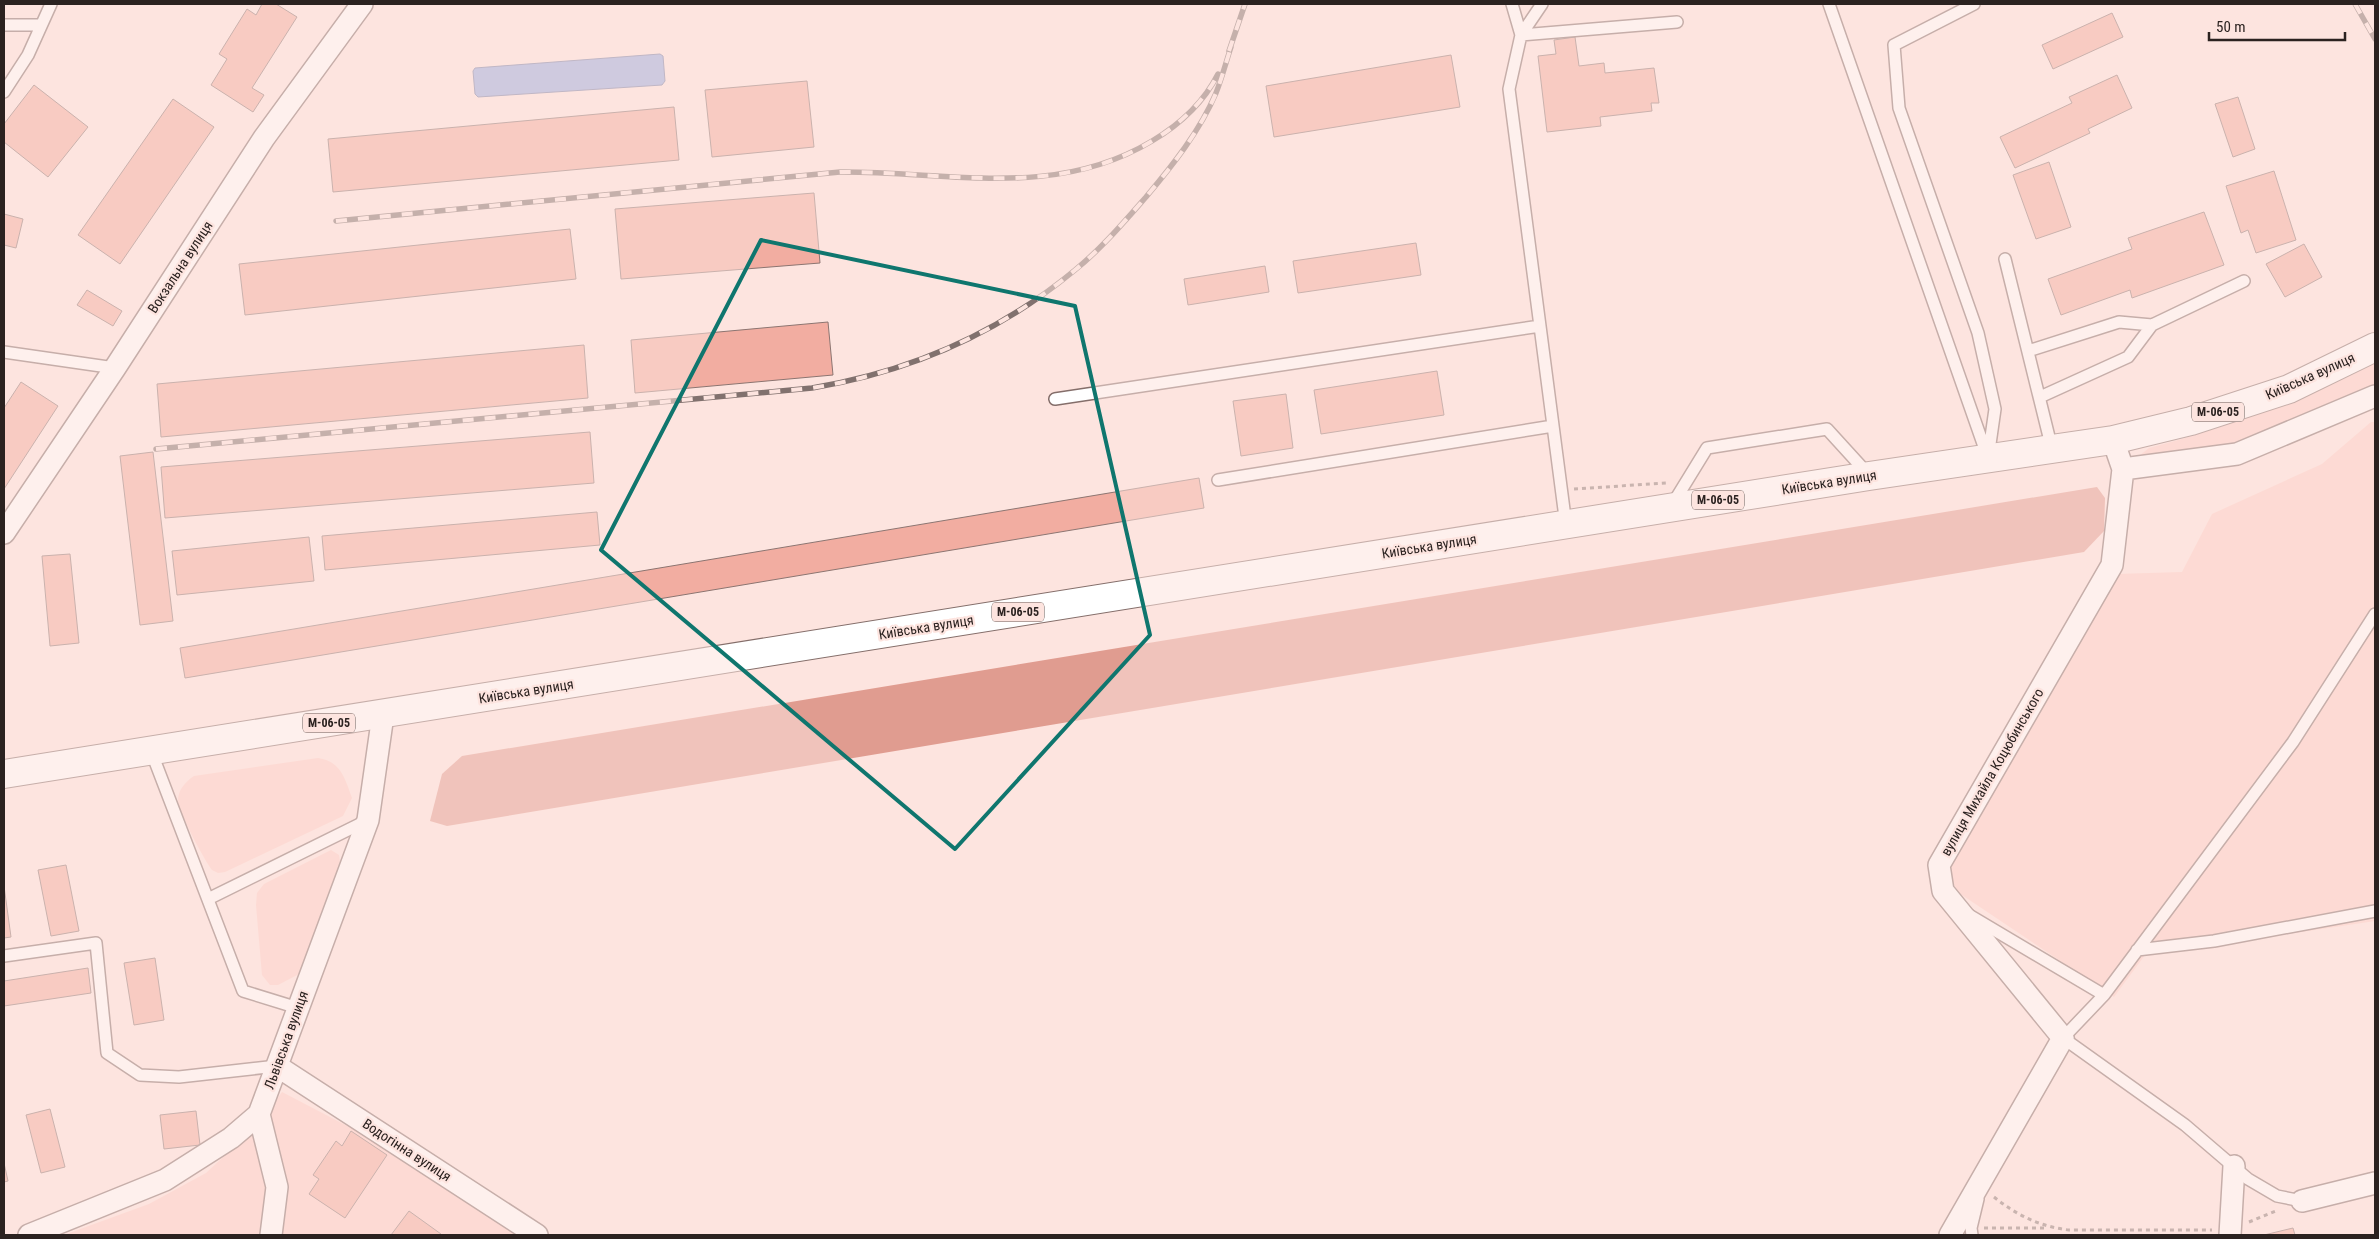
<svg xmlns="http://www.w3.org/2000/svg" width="2379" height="1239" viewBox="0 0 2379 1239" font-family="'Roboto Condensed',sans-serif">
	<rect width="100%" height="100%" fill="#fde4df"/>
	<!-- green -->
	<path fill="#fdcfc7" d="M 2375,363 L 2375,390 L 2276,430 L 2219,448 L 2145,460 L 2139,456 L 2149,448 C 2227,427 2303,400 2375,363 Z
		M 2371,422 L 2375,422 L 2375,921 L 2145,955 L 2114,997 L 1959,893 L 1947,874 L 2117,574 L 2182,572 L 2212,514 L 2322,464 Z
		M 318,758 C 341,761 345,779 352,798 L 343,816 L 225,872 L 218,873 L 212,870 C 205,861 178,811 178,801 C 178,790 185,782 194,776 Z
		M 331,850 L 339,855 L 340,862 L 299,974 L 278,985 L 270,985 L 262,975 L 256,905 L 257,893 L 264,884 Z
		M 282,1092 L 424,1166 L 549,1235 L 64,1235 L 149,1204 L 206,1173 L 259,1124 Z"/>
	<!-- forest -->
	<path fill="#e09c90" d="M 2097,487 L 2105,498 L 2104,531 L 2084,552 L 447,826 L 430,821 L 442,774 L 462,756 Z"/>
	<!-- water -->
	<path fill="#97aae1" stroke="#7781a7" d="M 660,54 L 663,56 L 665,81 L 662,85 L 478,97 L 475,94 L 473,71 L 475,68 Z"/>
	<!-- building -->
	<path fill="#f2ada1" stroke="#8c7571" d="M 262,4 L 276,4 L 297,17 L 252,88 L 264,95 L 253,112 L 211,85 L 227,59 L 219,54 L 247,9 L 256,15 Z
		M 2112,13 L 2123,37 L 2053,69 L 2042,45 Z
		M 1575,37 L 1579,66 L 1604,63 L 1605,73 L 1654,68 L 1659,103 L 1651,103 L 1652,111 L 1600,117 L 1601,126 L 1547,132 L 1538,56 L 1556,54 L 1554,40 Z
		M 1451,55 L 1460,107 L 1274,137 L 1266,86 Z
		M 2117,75 L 2132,108 L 2088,129 L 2090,133 L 2015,168 L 2000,137 L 2072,103 L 2069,97 Z
		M 807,81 L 814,147 L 712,157 L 705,90 Z
		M 34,85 L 88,127 L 48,177 L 4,142 L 4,124 Z
		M 2238,97 L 2255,149 L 2233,157 L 2215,104 Z
		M 173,99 L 214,127 L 120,264 L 78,235 Z
		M 674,107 L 679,160 L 333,192 L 328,139 Z
		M 2049,162 L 2071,227 L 2036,239 L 2013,175 Z
		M 2274,171 L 2296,240 L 2256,253 L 2248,230 L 2241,233 L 2226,186 Z
		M 814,193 L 820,263 L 621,279 L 615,209 Z
		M 2204,212 L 2224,265 L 2132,298 L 2130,290 L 2061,315 L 2048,279 L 2132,249 L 2128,238 Z
		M 4,214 L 23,219 L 16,248 L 4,245 Z
		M 570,229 L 576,279 L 245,315 L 239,264 Z
		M 1416,243 L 1421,275 L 1298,293 L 1293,261 Z
		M 2304,244 L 2322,277 L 2285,297 L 2266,264 Z
		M 1265,266 L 1269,292 L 1188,305 L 1184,279 Z
		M 87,290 L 122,311 L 113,326 L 77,305 Z
		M 828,322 L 833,375 L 635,393 L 631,340 Z
		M 584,345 L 588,398 L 161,437 L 157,384 Z
		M 1437,371 L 1444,415 L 1321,434 L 1314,390 Z
		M 21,382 L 58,406 L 4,489 L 4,408 Z
		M 1286,394 L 1293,448 L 1241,456 L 1233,401 Z
		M 590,432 L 594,483 L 165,518 L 161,467 Z
		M 153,452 L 173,621 L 140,625 L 120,456 Z
		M 1199,478 L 1204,508 L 185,678 L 180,648 Z
		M 597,512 L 600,545 L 325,570 L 322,536 Z
		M 309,537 L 314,581 L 177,595 L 172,551 Z
		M 70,554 L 79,643 L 50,646 L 42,556 Z
		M 66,865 L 79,931 L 51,936 L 38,870 Z
		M 4,886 L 11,937 L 4,938 Z
		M 155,958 L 164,1020 L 134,1025 L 124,963 Z
		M 88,968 L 91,993 L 4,1006 L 4,981 Z
		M 50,1109 L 65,1167 L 41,1173 L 26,1115 Z
		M 196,1111 L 200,1145 L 164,1149 L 160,1115 Z
		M 351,1131 L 387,1155 L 345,1218 L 309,1194 L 319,1179 L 313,1175 L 336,1141 L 342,1146 Z
		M 4,1163 L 8,1181 L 4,1182 Z
		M 409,1211 L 441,1234 L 440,1235 L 391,1235 Z
		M 2293,1228 L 2295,1235 L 2264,1235 Z"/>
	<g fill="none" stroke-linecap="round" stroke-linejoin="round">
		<defs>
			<path id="service" d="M 1512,4 L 1521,35 L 1677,22
				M 1542,4 L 1521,35 L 1509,89 L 1566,525
				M 1829,4 L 1988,458 L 1995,409 L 1978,333 L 1899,108 L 1894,45 L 1974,4
				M 4,25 L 40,25
				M 4,92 L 28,55 L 51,4
				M 2005,259 L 2052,449
				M 2028,351 L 2119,322 L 2152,325
				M 4,352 L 115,368
				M 2040,397 L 2128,357 L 2152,325 L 2244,281
				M 1055,399 L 1540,326
				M 1218,480 L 1553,426
				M 1672,505 L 1707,448 L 1827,429 L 1868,474
				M 151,751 L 243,991 L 298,1008
				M 208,899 L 366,821
				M 1969,915 L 2104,995
				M 2137,950 L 2214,941 L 2375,911
				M 4,956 L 96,943 L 107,1053 L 140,1075 L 179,1077 L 277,1066
				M 2302,1201 L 2277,1196 L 2248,1179 L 2185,1125 L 2063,1038 L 2104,995 L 2293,742 L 2375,614
				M 1972,1235 L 1971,1228 L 1978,1199"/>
			<path id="minor" d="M 2123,469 L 2237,454 L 2375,396
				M 4,533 L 115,368 L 264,138 L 362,4
				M 277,1066 L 537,1235
				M 259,1114 L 277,1187 L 271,1235
				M 2302,1201 L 2375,1183
				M 29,1235 L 165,1180 L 231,1138 L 259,1114 L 368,820 L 383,715
				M 1950,1235 L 2063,1038 L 1943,891 L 1939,865 L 2112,565 L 2123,469 L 2113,440
				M 2230,1235 L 2234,1166"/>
			<path id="trunk" d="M 4,774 L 1869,476 L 2113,440 L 2191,421 L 2289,389 L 2375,347"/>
		</defs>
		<!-- service casing -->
		<use href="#service" stroke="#846e6a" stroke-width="14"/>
		<!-- minor casing -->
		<use href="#minor" stroke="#846e6a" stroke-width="24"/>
		<!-- trunk casing -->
		<use href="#trunk" stroke="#846e6a" stroke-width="30"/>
		<!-- path -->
		<path stroke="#8b7a77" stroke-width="3" stroke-dasharray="4 4" stroke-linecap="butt" d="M 1574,489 L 1666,483
			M 1994,1197 C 2016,1215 2041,1227 2069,1230 L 2212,1230
			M 2249,1222 L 2276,1211
			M 1984,1228 L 2046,1228"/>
		<!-- service -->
		<use href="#service" stroke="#fff" stroke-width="11"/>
		<!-- minor -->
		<use href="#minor" stroke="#fff" stroke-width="21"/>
		<!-- trunk -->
		<use href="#trunk" stroke="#fff" stroke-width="28"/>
		<defs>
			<path id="rail" d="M 2355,4 L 2375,39
				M 1229,51 L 1245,4
				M 336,221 L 840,172 C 948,171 1054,200 1152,141 C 1179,125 1204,102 1218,74
				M 156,449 L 812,388 C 909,372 999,333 1075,270 C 1101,249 1124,222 1146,197 C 1172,166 1200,131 1216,93 C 1222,78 1226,62 1231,47"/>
		</defs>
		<!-- rail casing -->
		<use href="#rail" stroke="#81716e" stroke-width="5.5"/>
		<!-- rail -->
		<use href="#rail" stroke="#fde4df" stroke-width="4" stroke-dasharray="11" stroke-linecap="butt"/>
	</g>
	<!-- marked area -->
	<path d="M0 0H2379V1239H0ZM 761,240 L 1075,306 L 1150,635 L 955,849 L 601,550 Z" fill="#fde4df" fill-opacity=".55" fill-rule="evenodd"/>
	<path fill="none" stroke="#0f766e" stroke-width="4" stroke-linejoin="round" d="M 761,240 L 1075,306 L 1150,635 L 955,849 L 601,550 Z"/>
	<g text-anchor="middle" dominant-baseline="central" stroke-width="4.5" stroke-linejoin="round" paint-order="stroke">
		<!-- shield labels -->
		<g fill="#fde4df" stroke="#6a5c59" stroke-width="1">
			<rect x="2192" y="402.5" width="52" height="19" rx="4"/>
			<rect x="1692" y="490.5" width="52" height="19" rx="4"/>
			<rect x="992" y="602.5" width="52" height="19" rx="4"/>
			<rect x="303" y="713.5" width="52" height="19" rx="4"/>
		</g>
		<g font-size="12" font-weight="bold" fill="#2b2220">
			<text x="2218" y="412">М-06-05</text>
			<text x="1718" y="500">М-06-05</text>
			<text x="1018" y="612">М-06-05</text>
			<text x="329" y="723">М-06-05</text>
		</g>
		<!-- street labels -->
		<g font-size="14" fill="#2b2220" stroke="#fde4df">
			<text transform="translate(180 267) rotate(-57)">Вокзальна вулиця</text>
			<text transform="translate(2310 376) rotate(-24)">Київська вулиця</text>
			<text transform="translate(1829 482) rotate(-9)">Київська вулиця</text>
			<text transform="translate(1429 546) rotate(-9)">Київська вулиця</text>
			<text transform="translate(926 627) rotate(-9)">Київська вулиця</text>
			<text transform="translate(526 691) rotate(-9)">Київська вулиця</text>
			<text transform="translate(1992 772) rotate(-60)">вулиця Михайла Коцюбинського</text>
			<text transform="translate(286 1040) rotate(-70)">Львівська вулиця</text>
			<text transform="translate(407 1150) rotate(33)">Водогінна вулиця</text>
		</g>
	</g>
	<!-- border -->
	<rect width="2379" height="1239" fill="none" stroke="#2b2220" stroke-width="10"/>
	<!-- scale -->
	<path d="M2209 32v8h136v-8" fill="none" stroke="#2b2220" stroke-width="2.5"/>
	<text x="2216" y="32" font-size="15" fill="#2b2220" stroke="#fde4df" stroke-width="4" paint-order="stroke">50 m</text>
</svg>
